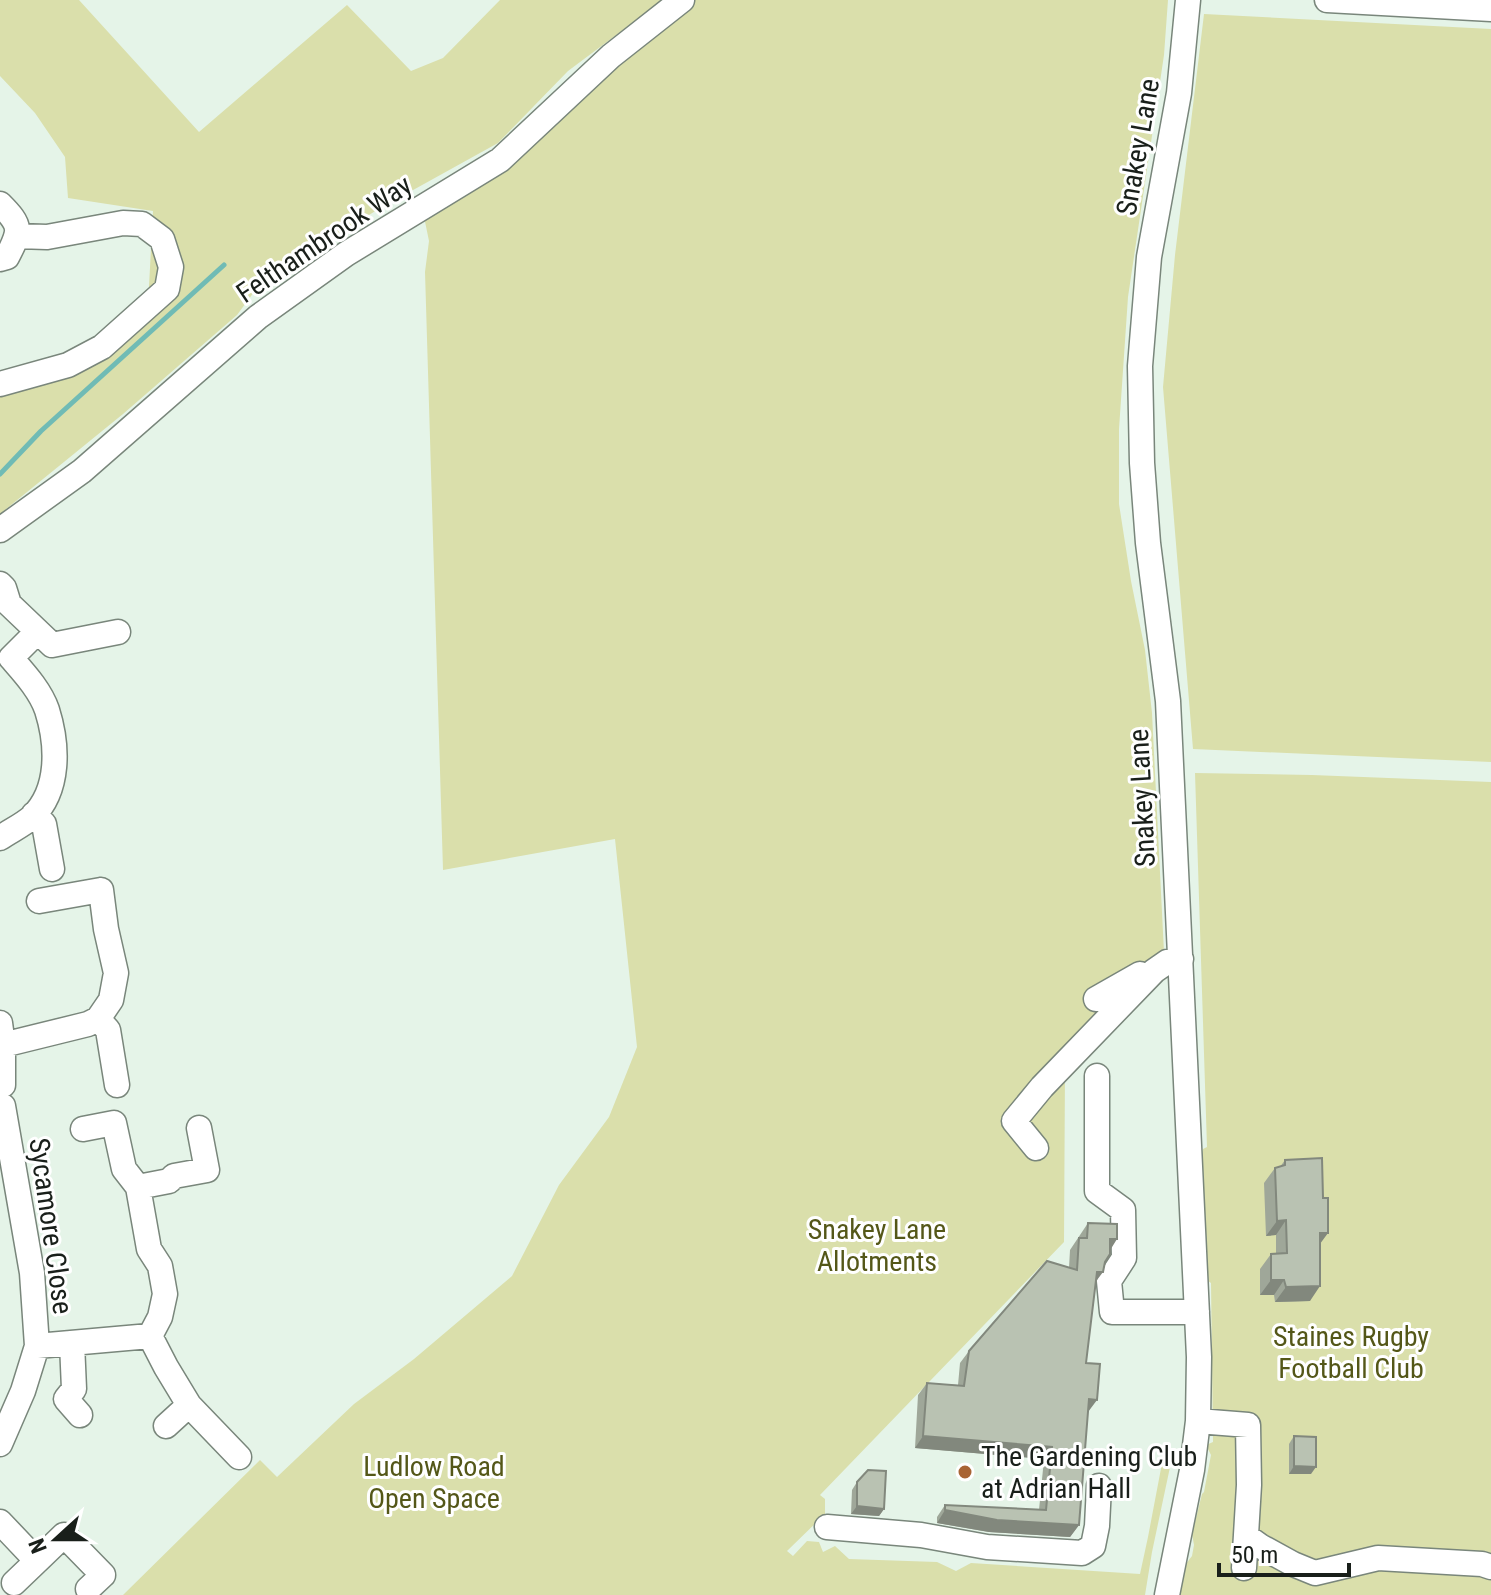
<svg xmlns="http://www.w3.org/2000/svg" width="1491" height="1595" viewBox="0 0 1491 1595" font-family="'Roboto Condensed',sans-serif">
	<rect width="100%" height="100%" fill="#e5f4e8"/>
	<!-- green -->
	<path fill="#dadfab" d="M 0,0 L 79,0 L 199,132 L 347,5 L 411,71 L 443,58 L 500,0 L 663,0 L 568,71 L 498,143 L 377,210 L 262,281 L 237,315 L 123,414 L 0,514 L 0,380 L 147,324 L 153,211 L 68,198 L 65,157 L 35,113 L 0,76 Z
		M 682,0 L 1168,0 L 1164,55 L 1128,297 L 1119,429 L 1119,504 L 1131,581 L 1145,650 L 1152,713 L 1165,972 L 1065,1070 L 1064,1242 L 820,1495 L 825,1499 L 825,1514 L 787,1551 L 793,1556 L 807,1541 L 819,1542 L 823,1552 L 835,1546 L 849,1559 L 937,1562 L 956,1571 L 971,1563 L 1140,1574 L 1148,1537 L 1163,1458 L 1173,1453 L 1152,1552 L 1145,1595 L 123,1595 L 260,1460 L 277,1477 L 354,1404 L 414,1359 L 512,1276 L 559,1185 L 609,1117 L 637,1047 L 615,839 L 443,870 L 425,272 L 429,241 L 422,207 Z
		M 1204,14 L 1491,29 L 1491,762 L 1193,749 L 1163,387 L 1175,255 Z
		M 1195,773 L 1312,775 L 1491,782 L 1491,1595 L 1178,1595 L 1182,1569 L 1192,1556 L 1194,1545 L 1192,1534 L 1202,1494 L 1204,1492 L 1211,1455 L 1206,1445 L 1213,1442 L 1211,1283 L 1205,1279 L 1201,1211 L 1204,1197 C 1196,1182 1199,1165 1203,1149 L 1207,1147 Z"/>
	<g fill="none" stroke-linecap="round" stroke-linejoin="round">
		<!-- stream -->
		<path stroke="#70bbb5" stroke-width="5" d="M 0,474 L 41,431 L 224,265"/>
		<defs>
			<path id="minor" d="M 1327,0 L 1491,9
				M 0,204 C 22,226 21,230 7,257 L 0,259
				M 0,384 L 68,365 L 102,347 L 167,289 L 171,267 L 162,239 L 142,224 L 123,223 L 47,237 L 17,236
				M 0,530 L 82,471 L 258,317 L 346,254 L 500,160 L 611,56 L 682,0
				M 0,584 L 4,588 L 9,604 L 52,645 L 118,632
				M 34,814 L 44,824 L 52,869
				M 0,838 C 10,831 23,825 32,817 C 60,790 58,745 47,710 C 40,690 24,673 11,658 L 37,632
				M 1096,999 L 1140,974
				M 98,1019 L 108,1030 L 117,1085
				M 0,1023 L 3,1045 L 3,1085
				M 3,1045 L 88,1024 L 98,1019 L 111,1000 L 116,973 L 106,929 L 101,890 L 39,901
				M 1097,1076 L 1097,1191 L 1123,1210 L 1124,1258 L 1109,1281 L 1112,1312 L 1197,1312
				M 83,1129 L 114,1123 L 124,1169 L 138,1187 L 149,1249 L 160,1266 L 165,1294 L 160,1317 L 150,1336
				M 1036,1148 L 1014,1121 L 1042,1087 L 1154,971 L 1167,962 L 1181,959
				M 138,1187 L 169,1181 L 174,1176 L 207,1170 L 199,1128
				M 72,1343 L 74,1389 L 66,1399 L 80,1415
				M 37,1346 L 150,1336 L 166,1367 L 189,1405 L 239,1457
				M 1198,1421 L 1248,1425 L 1249,1485 L 1244,1568
				M 166,1426 L 189,1405
				M 0,1444 L 23,1391 L 37,1346 L 32,1273 L 3,1106
				M 0,1522 L 37,1561 L 14,1583
				M 827,1527 L 921,1535 L 987,1547 L 1082,1553 L 1093,1546 L 1097,1526 L 1099,1486
				M 1246,1536 L 1260,1546 L 1293,1564 L 1315,1573 L 1378,1558 L 1482,1564 L 1491,1567
				M 37,1561 L 64,1535 L 103,1575 L 88,1589
				M 1167,1595 L 1192,1470 L 1198,1421 L 1199,1357 L 1168,701 L 1148,543 L 1142,463 L 1140,366 L 1149,257 L 1179,93 L 1188,0"/>
		</defs>
		<!-- minor casing -->
		<use href="#minor" stroke="#79867b" stroke-width="27"/>
		<!-- minor -->
		<use href="#minor" stroke="#fff" stroke-width="24"/>
	</g>
	<!-- wall -->
	<path fill="#9fa799" d="M 1285,1160 L 1320,1243 L 1310,1301 L 1275,1302 L 1274,1295 L 1260,1295 L 1260,1269 L 1271,1254 L 1276,1254 L 1276,1235 L 1266,1236 L 1264,1183 L 1275,1168 L 1280,1167 Z
		M 1088,1223 L 1110,1250 L 1096,1282 L 1086,1363 L 1088,1412 L 1079,1525 L 1070,1537 L 989,1532 L 937,1523 L 937,1517 L 945,1505 L 1039,1510 L 1044,1459 L 915,1448 L 918,1395 L 927,1383 L 958,1385 L 960,1363 L 969,1351 L 1069,1268 L 1070,1250 Z
		M 1294,1436 L 1311,1474 L 1289,1474 L 1289,1444 Z
		M 857,1482 L 884,1509 L 879,1516 L 851,1514 L 852,1490 Z"/>
	<!-- shaded-wall -->
	<path fill="#82887d" d="M 1286,1220 L 1276,1235 L 1266,1236 L 1277,1221 Z
		M 1320,1233 L 1328,1233 L 1317,1248 Z
		M 1110,1239 L 1117,1239 L 1109,1252 Z
		M 1097,1272 L 1103,1272 L 1094,1284 Z
		M 1271,1280 L 1284,1280 L 1274,1295 L 1260,1295 Z
		M 1320,1286 L 1310,1301 L 1275,1302 L 1286,1287 Z
		M 1089,1399 L 1097,1400 L 1088,1412 Z
		M 923,1436 L 1052,1447 L 1044,1459 L 915,1448 Z
		M 1294,1466 L 1316,1467 L 1311,1474 L 1289,1474 Z
		M 857,1506 L 884,1509 L 879,1516 L 851,1514 Z
		M 945,1510 L 1079,1525 L 1070,1537 L 989,1532 L 937,1523 Z"/>
	<!-- building -->
	<path fill="#b9c2b2" stroke="#82887d" stroke-width="2" d="M 1322,1158 L 1323,1198 L 1328,1198 L 1328,1233 L 1320,1233 L 1320,1286 L 1286,1287 L 1284,1280 L 1271,1280 L 1271,1254 L 1287,1253 L 1286,1220 L 1277,1221 L 1275,1168 L 1285,1165 L 1285,1160 Z
		M 1088,1223 L 1117,1224 L 1117,1239 L 1110,1239 L 1110,1254 L 1105,1262 L 1103,1272 L 1097,1272 L 1086,1363 L 1100,1364 L 1097,1400 L 1089,1399 L 1079,1525 L 997,1520 L 945,1510 L 945,1505 L 1046,1510 L 1052,1447 L 923,1436 L 927,1383 L 964,1386 L 969,1351 L 1047,1261 L 1077,1270 L 1079,1238 L 1087,1238 Z
		M 1294,1436 L 1316,1437 L 1316,1467 L 1294,1466 Z
		M 868,1470 L 886,1471 L 884,1509 L 857,1506 L 857,1482 Z"/>
	<!-- markers -->
	<circle fill="#a86434" stroke="#fff" stroke-width="3" cx="965" cy="1472" r="8"/>
	<g text-anchor="middle" dominant-baseline="central" stroke-width="6" stroke-linejoin="round" paint-order="stroke">
		<!-- street labels -->
		<g font-size="28" fill="#191f1a" stroke="#fff">
			<text transform="translate(1138 147) rotate(-80)">Snakey Lane</text>
			<text transform="translate(324 239) rotate(-34)">Felthambrook Way</text>
			<text transform="translate(1142 798) rotate(-93)">Snakey Lane</text>
			<text transform="translate(51 1226) rotate(82)">Sycamore Close</text>
		</g>
		<!-- park labels -->
		<g font-size="28" fill="#545718" stroke="#fff">
			<text x="877" y="1229">Snakey Lane<tspan x="877" dy="32">Allotments</tspan></text>
			<text x="1351" y="1336">Staines Rugby<tspan x="1351" dy="32">Football Club</tspan></text>
			<text x="434" y="1466">Ludlow Road<tspan x="434" dy="32">Open Space</tspan></text>
		</g>
		<!-- poi labels -->
		<g font-size="28" fill="#191f1a" stroke="#fff" text-anchor="start">
			<text x="981" y="1456">The Gardening Club<tspan x="981" dy="32">at Adrian Hall</tspan></text>
		</g>
	</g>
	<!-- north arrow -->
	<g transform="translate(56 1539) rotate(249)" stroke="#ffffff" stroke-width="6" paint-order="stroke">
	<path d="M0-6L14 30L0 20L-14 30Z" fill="#191f1a"/>
	<text y="-12" font-size="22" font-weight="bold" text-anchor="middle" fill="#191f1a">N</text>
	</g>
	<!-- scale -->
	<path d="M1219 1563v12h130v-12" fill="none" stroke="#191f1a" stroke-width="4"/>
	<text x="1231" y="1563" font-size="24" fill="#191f1a" stroke="#ffffff" stroke-width="6" paint-order="stroke">50 m</text>
</svg>
